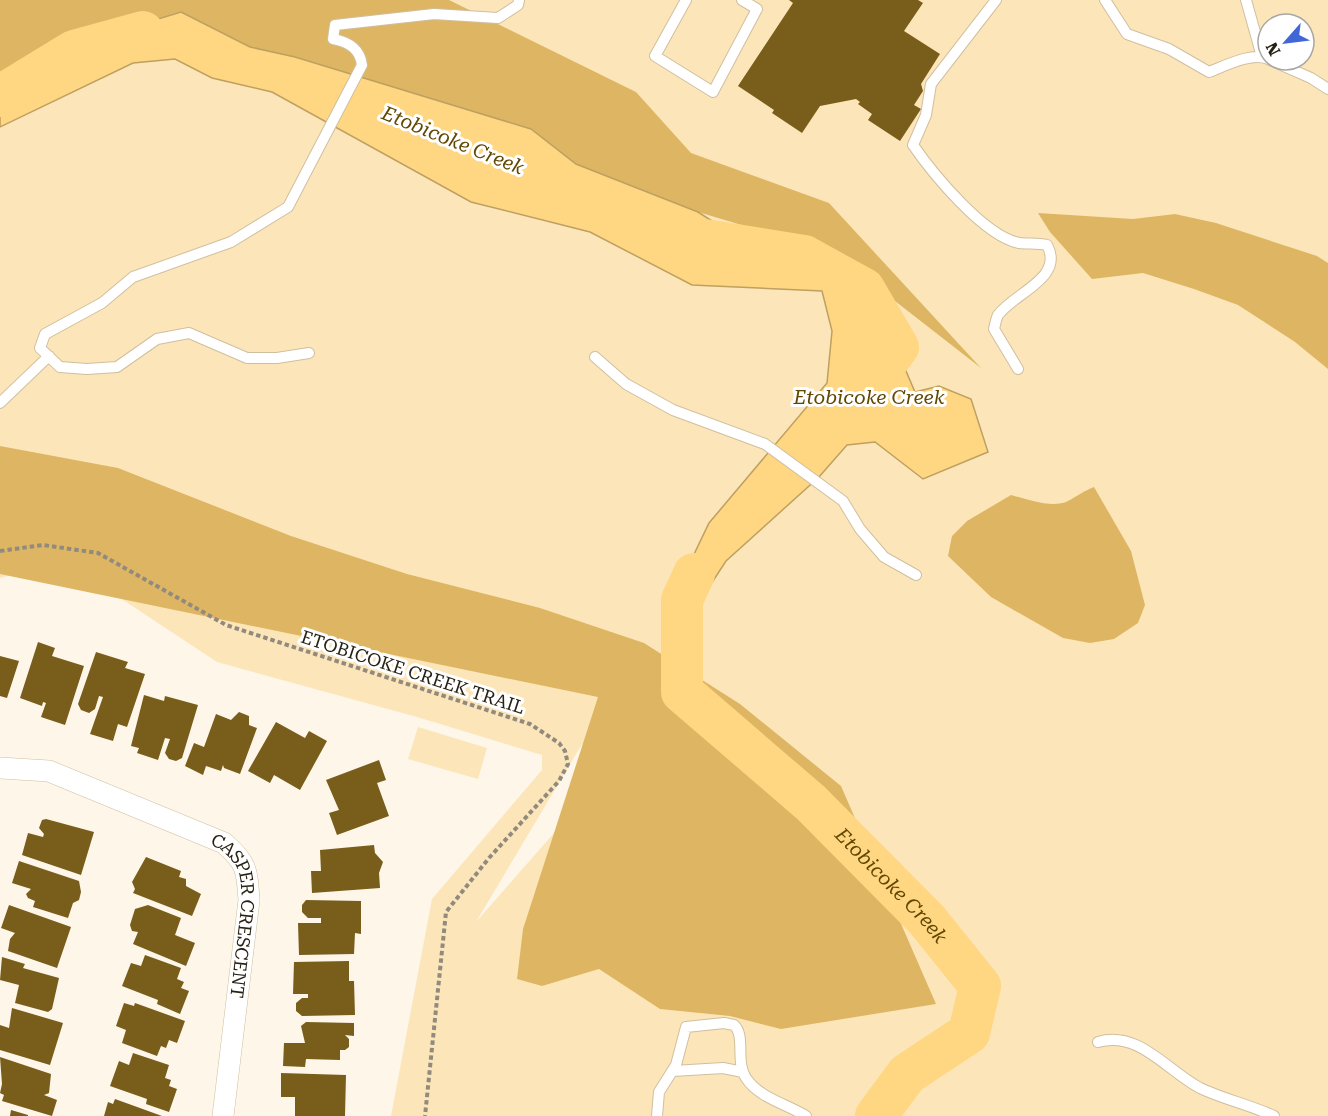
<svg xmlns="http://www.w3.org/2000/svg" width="1328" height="1116" viewBox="0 0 1328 1116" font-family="'Roboto Serif',serif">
	<rect width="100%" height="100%" fill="#fdf6e9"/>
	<!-- green -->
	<path fill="#fce6b9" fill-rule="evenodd" d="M 104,0 L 1328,0 L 1328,1116 L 391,1116 L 432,899 L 542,770 L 542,755 L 417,717 L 217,662 L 108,590 L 22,572 L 0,578 L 0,46 ZM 1268,24 L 1304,24 L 1304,60 L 1268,60 ZM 604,714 L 611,768 L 476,922 L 579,749 Z
		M 418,727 L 487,748 L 478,779 L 408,759 Z"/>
	<!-- forest -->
	<path fill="#deb663" d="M 0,0 L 449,0 L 636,92 L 691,153 L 829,203 L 981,368 L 832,252 L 698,212 L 576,164 L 531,129 L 295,57 L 250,47 L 181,12 L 124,29 L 0,90 Z
		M 1038,213 L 1133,219 L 1175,214 L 1216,223 L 1317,256 L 1328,263 L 1328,369 L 1295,342 L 1238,305 L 1194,289 L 1143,273 L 1092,279 L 1050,232 Z
		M 0,446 L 118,468 L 291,536 L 407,574 L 540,608 L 644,643 L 740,704 L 841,786 L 936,1004 L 781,1029 L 730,1016 L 660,1009 L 599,969 L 542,986 L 517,979 L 523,929 L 598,697 L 0,574 Z
		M 1094,487 L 1131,551 L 1145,605 L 1138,623 L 1114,639 L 1090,643 L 1063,638 L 991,597 L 948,556 L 952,536 L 967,521 L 1011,495 C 1027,499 1052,509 1068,501 C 1077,496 1084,491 1094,487 Z"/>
	<!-- water -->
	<path fill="#ffd682" stroke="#bea061" stroke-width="1.5" d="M 181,12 L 250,47 L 295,57 L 531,129 L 576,164 L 698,212 L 762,253 L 852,283 L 882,315 L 915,392 L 939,386 L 971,399 L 988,452 L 923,479 L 875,442 L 847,445 L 819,477 L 726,561 L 675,639 L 686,571 L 709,523 L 827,383 L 832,331 L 822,291 L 692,285 L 590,232 L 471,202 L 272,92 L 212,78 L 175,59 L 133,63 L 0,127 L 0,90 L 125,29 Z"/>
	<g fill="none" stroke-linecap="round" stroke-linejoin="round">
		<!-- river -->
		<g stroke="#ffd682" stroke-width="42">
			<path d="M 0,96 L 74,51 L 143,32"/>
			<path d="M 698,239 L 804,256 L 864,289 L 898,347 L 862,395"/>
			<path id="s1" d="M 694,574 L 682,600 L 682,692 L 811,803 L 927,920 L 980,986 L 969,1033 L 907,1074 L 876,1116"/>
		</g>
	</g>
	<!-- building -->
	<path fill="#795d1a" d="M 789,0 L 918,0 L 923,3 L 904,31 L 940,54 L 921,84 L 923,91 L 914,105 L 921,109 L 900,141 L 868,120 L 872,114 L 858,104 L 860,102 L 856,99 L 820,106 L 802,133 L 772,113 L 774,110 L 738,86 L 793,3 Z
		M 38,642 L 55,648 L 52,656 L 84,666 L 65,725 L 41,717 L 46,703 L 43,702 L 42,706 L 20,698 Z
		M 96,652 L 128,662 L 125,668 L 145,674 L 127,727 L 118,724 L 113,741 L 90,734 L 103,697 L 99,696 L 95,709 L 89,713 L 81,710 L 78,704 Z
		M 0,656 L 19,661 L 7,698 L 0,696 Z
		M 144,695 L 164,701 L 165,696 L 198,705 L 182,758 L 176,761 L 169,759 L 165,753 L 170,739 L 165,738 L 158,760 L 137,753 L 139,748 L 131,746 Z
		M 239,712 L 249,716 L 249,725 L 257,728 L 240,774 L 224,768 L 223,765 L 221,771 L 206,766 L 203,775 L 185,766 L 194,743 L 204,747 L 216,714 L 231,720 Z
		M 276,722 L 305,738 L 309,731 L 327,741 L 300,790 L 274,775 L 270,783 L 248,771 Z
		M 379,760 L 386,780 L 377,783 L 389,816 L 337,835 L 329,813 L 339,810 L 326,780 Z
		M 46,819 L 94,832 L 81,875 L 22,855 L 28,833 L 43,837 L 44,834 L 39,828 L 42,820 Z
		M 374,845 L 375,853 L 383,862 L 379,873 L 380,888 L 312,893 L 311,871 L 321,871 L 320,850 Z
		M 146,857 L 181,871 L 179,877 L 186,879 L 186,886 L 201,894 L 192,916 L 133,893 L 135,889 L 132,882 Z
		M 19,861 L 79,881 L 81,892 L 79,900 L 73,903 L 68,918 L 33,907 L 35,901 L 28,898 L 26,894 L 31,889 L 12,883 Z
		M 306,900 L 361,901 L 361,934 L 355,933 L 354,954 L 299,955 L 298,923 L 321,923 L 321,918 L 308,918 L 302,912 L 302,905 Z
		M 9,905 L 71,927 L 57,968 L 8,951 L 10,939 L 15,933 L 1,928 Z
		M 148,905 L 181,918 L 175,935 L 195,943 L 186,966 L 133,944 L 138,932 L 132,931 L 130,925 L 135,909 Z
		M 145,955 L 181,968 L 177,979 L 184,982 L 181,988 L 189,991 L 180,1014 L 157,1004 L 158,1000 L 122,986 L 131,963 L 141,966 Z
		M 2,957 L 25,964 L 23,968 L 59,978 L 52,1009 L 48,1012 L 15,1003 L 19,985 L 0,980 Z
		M 349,961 L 349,981 L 354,981 L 355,1015 L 302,1016 L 296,1011 L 296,1003 L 302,998 L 308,998 L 308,994 L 293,994 L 294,962 Z
		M 124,1003 L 134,1006 L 135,1003 L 185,1021 L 177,1043 L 169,1040 L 166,1048 L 161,1046 L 157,1056 L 122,1043 L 126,1030 L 116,1026 Z
		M 12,1008 L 63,1023 L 50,1065 L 0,1050 L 0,1025 L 9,1028 Z
		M 306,1022 L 354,1023 L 354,1036 L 345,1035 L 349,1039 L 349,1047 L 345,1050 L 340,1050 L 340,1060 L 306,1059 L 305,1067 L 283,1066 L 284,1043 L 305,1043 L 301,1026 Z
		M 133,1053 L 169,1065 L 165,1078 L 171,1080 L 169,1086 L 177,1089 L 169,1112 L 146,1104 L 147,1099 L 110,1086 L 119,1061 L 129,1065 Z
		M 0,1057 L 51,1074 L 49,1093 L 44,1095 L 57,1100 L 52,1116 L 2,1101 L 4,1095 L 0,1093 L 2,1084 Z
		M 281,1073 L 346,1075 L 345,1116 L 295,1116 L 295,1097 L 281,1097 Z
		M 115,1099 L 162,1116 L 104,1116 L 108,1102 L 113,1104 Z
		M 11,1110 L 28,1115 L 28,1116 L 10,1116 Z"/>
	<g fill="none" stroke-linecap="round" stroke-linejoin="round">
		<defs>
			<path id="lane" d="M 686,0 L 655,56 L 713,92 L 757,9 L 742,0
				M 996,0 L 931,84 L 926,115 L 913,145 C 933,174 984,236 1019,243 C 1028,244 1038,243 1047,245 C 1065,278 1014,293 998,315 C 996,319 995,325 994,329 L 1018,369
				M 1105,0 L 1127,34 L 1169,49 L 1209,72 C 1225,66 1251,52 1268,59
				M 1246,0 L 1262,57
				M 1270,60 L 1311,78 L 1328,89
				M 309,353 L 277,358 L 247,358 L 189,333 L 157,339 L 117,367 L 87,369 L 60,367 L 40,348 L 45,334 L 102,303 L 133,277 L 231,242 L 288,207 L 362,65 C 360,49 349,42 333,39 L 335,25 L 434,14 L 498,18 L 518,5 L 519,0
				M 595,357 L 626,384 L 673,410 L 765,444 L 843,501 L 860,529 L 884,557 L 916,575
				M 0,403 L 49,356
				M 1098,1042 C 1139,1030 1167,1071 1200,1088 C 1223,1099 1250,1105 1274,1116
				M 673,1071 L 723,1068 L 743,1072
				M 657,1116 L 659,1092 L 676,1065 L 686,1027 L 724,1023 L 734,1025 C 746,1036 735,1062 746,1078 C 759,1098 787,1104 806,1116"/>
			<g id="street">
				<path id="s2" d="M 0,768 L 49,771 L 224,843 C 247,863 247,870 249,900 L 223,1116"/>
			</g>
		</defs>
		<!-- lane casing -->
		<use href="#lane" stroke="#d0bf9f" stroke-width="12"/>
		<!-- street casing -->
		<use href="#street" stroke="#d0bf9f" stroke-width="22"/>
		<!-- path -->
		<path stroke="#918a7d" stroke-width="4" stroke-dasharray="4.5 3" stroke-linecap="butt" d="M 0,551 L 43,545 L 98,553 L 226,625 L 530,724 L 559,743 L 565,751 L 568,764 L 559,781 L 489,858 L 446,912 L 425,1116"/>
		<!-- lane -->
		<use href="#lane" stroke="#fff" stroke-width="10"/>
		<!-- street -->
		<use href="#street" stroke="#fff" stroke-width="21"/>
	</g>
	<g text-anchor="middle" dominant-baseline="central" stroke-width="6" stroke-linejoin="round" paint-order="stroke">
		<!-- street labels -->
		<g font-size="18" fill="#282215" stroke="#fff">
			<text transform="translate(413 672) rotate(18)">ETOBICOKE CREEK TRAIL</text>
			<text stroke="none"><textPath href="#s2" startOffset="314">CASPER CRESCENT</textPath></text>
		</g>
		<!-- water labels -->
		<g font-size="20" font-style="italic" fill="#614700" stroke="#fff">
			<text transform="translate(453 140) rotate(22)">Etobicoke Creek</text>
			<text x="869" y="397">Etobicoke Creek</text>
			<text stroke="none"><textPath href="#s1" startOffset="406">Etobicoke Creek</textPath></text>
		</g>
	</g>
	<!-- north arrow -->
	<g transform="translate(1286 42) rotate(242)"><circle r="28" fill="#ffffff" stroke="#a9a7a1" stroke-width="1.5"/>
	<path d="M0-4.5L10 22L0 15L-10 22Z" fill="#4066d8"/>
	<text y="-9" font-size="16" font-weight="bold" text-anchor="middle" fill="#282215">N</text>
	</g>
</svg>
